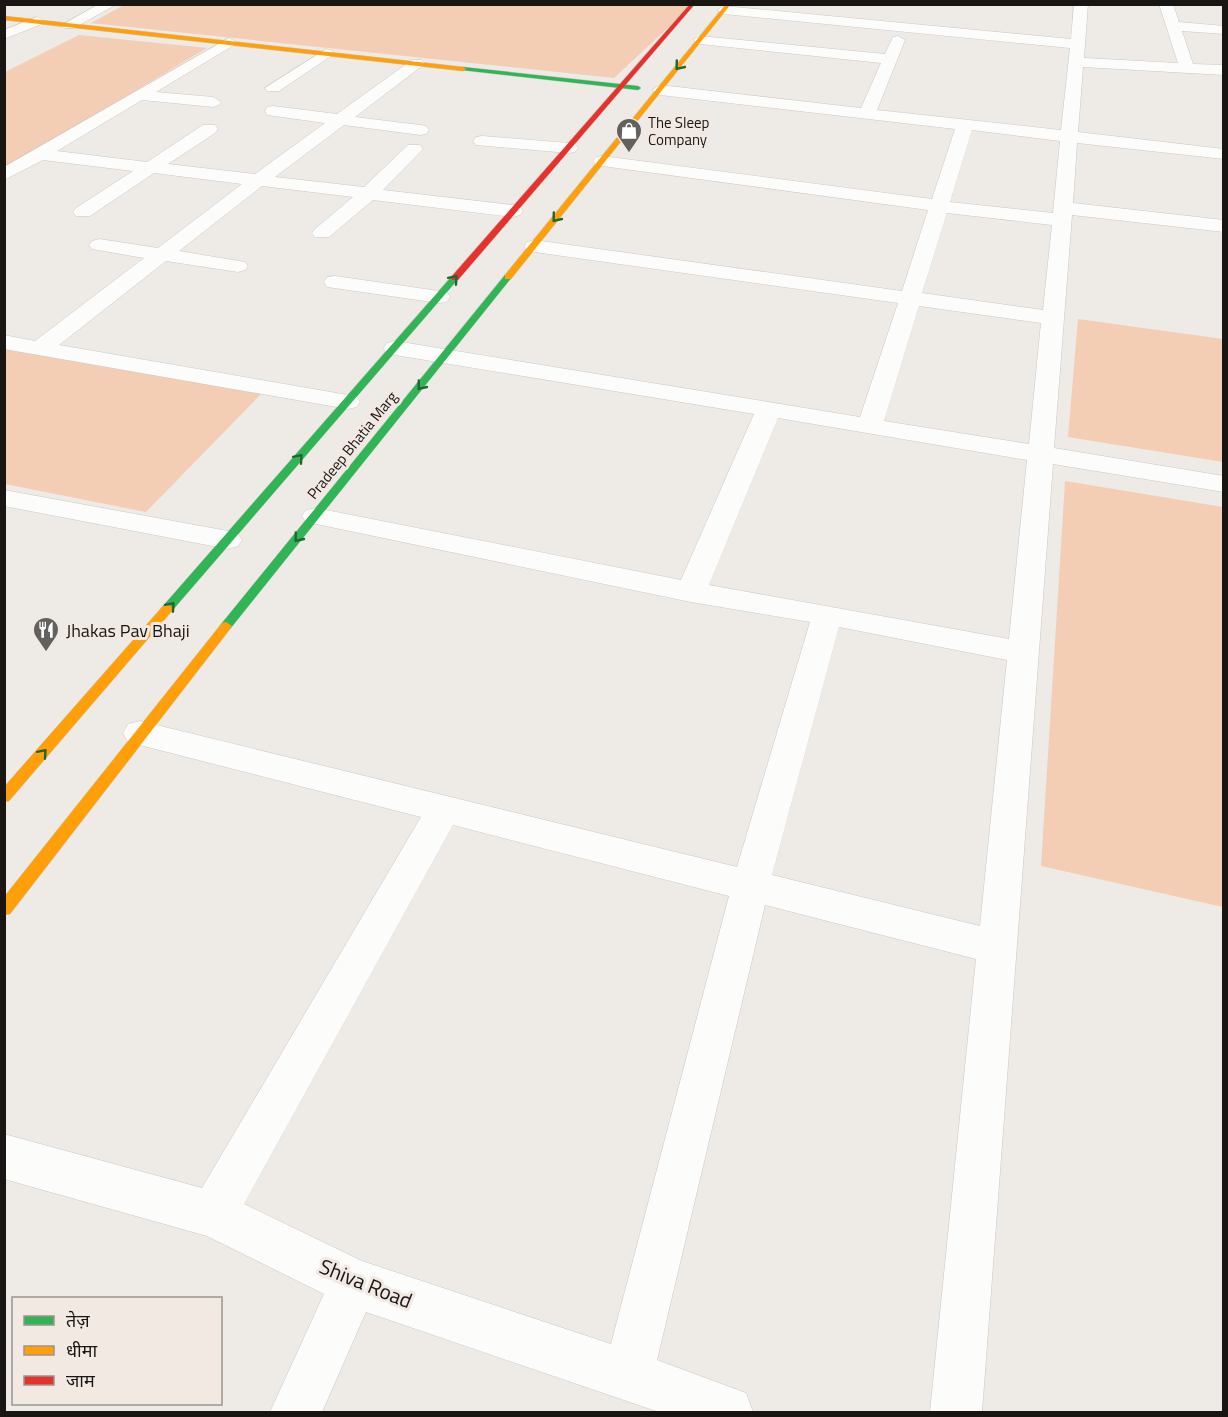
<svg xmlns="http://www.w3.org/2000/svg" width="1228" height="1417" viewBox="0 0 1228 1417" font-family="'Titillium Web','Noto Sans Devanagari',sans-serif">
	<rect width="100%" height="100%" fill="#eeeae6"/>
	<!-- green -->
	<path fill="#f3cdb4" d="M 126,4 L 692,5 L 614,78 L 91,23 Z
		M 79,35 L 207,48 L 5,168 L 5,72 Z
		M 1078,319 L 1223,339 L 1223,462 L 1068,437 Z
		M 4,348 L 263,392 L 146,512 L 5,484 Z
		M 1065,481 L 1223,507 L 1223,907 L 1041,866 Z"/>
	<g fill="none" stroke-linecap="round" stroke-linejoin="round">
		<defs>
			<path id="street" d="M 99,4 L 117,4 L 74,28 L 64,28 L 62,25 Z
				M 1074,4 L 1088,4 L 1084,58 L 1178,63 L 1159,4 L 1173,4 L 1179,22 L 1224,26 L 1224,34 L 1182,31 L 1193,64 L 1224,65 L 1224,75 L 1083,67 L 1078,132 L 1224,149 L 1224,159 L 1077,143 L 1073,203 L 1224,220 L 1224,232 L 1072,215 L 1054,448 L 1224,476 L 1224,492 L 1053,464 L 982,1412 L 930,1412 L 976,959 L 765,905 L 657,1360 L 746,1393 L 753,1412 L 659,1412 L 366,1312 L 322,1412 L 270,1412 L 324,1294 L 207,1236 L 4,1179 L 4,1134 L 202,1188 L 421,817 L 128,742 L 123,733 L 128,724 L 140,721 L 737,867 L 810,622 L 691,602 L 316,524 L 306,522 L 302,516 L 306,510 L 316,508 L 681,580 L 754,414 L 395,355 L 387,353 L 383,348 L 387,343 L 395,341 L 860,417 L 898,303 L 534,252 L 527,250 L 524,246 L 527,242 L 534,240 L 902,291 L 928,210 L 602,166 L 596,165 L 593,161 L 596,157 L 602,156 L 932,199 L 955,129 L 660,95 L 652,90 L 660,85 L 861,108 L 881,63 L 700,44 L 693,40 L 700,36 L 885,54 L 893,37 L 898,36 L 905,40 L 877,110 L 1061,130 L 1070,48 L 724,14 L 717,10 L 724,6 L 1071,39 ZM 972,130 L 1060,141 L 1053,213 L 950,202 ZM 947,213 L 1052,225 L 1043,310 L 922,293 ZM 919,306 L 1041,323 L 1029,444 L 884,421 ZM 778,418 L 1027,460 L 1009,639 L 709,585 ZM 839,627 L 1007,660 L 980,926 L 772,875 ZM 453,825 L 729,896 L 611,1344 L 362,1261 L 244,1204 Z
				M 37,17 L 44,21 L 42,24 L 4,39 L 4,30 Z
				M 229,38 L 236,42 L 234,45 L 156,92 L 213,97 L 221,102 L 219,105 L 213,107 L 142,100 L 57,151 L 147,162 L 203,125 L 215,125 L 218,129 L 215,133 L 168,164 L 255,174 L 325,123 L 267,115 L 265,111 L 267,107 L 273,106 L 337,114 L 412,60 L 422,60 L 425,63 L 422,66 L 355,117 L 420,125 L 426,126 L 429,130 L 426,134 L 420,135 L 344,125 L 275,177 L 364,187 L 408,145 L 420,145 L 423,149 L 383,190 L 513,205 L 520,207 L 523,211 L 520,215 L 513,217 L 373,200 L 329,237 L 315,237 L 312,233 L 315,229 L 353,197 L 262,186 L 179,251 L 245,262 L 248,266 L 245,270 L 238,272 L 166,261 L 59,345 L 348,395 L 357,397 L 360,402 L 357,407 L 348,409 L 4,349 L 4,335 L 35,341 L 144,258 L 92,249 L 89,245 L 92,241 L 99,239 L 158,248 L 242,184 L 154,173 L 90,216 L 76,216 L 73,212 L 76,208 L 133,171 L 43,160 L 4,180 L 4,167 Z
				M 326,49 L 331,50 L 333,53 L 331,56 L 279,91 L 267,91 L 265,88 Z
				M 482,136 L 569,143 L 575,144 L 578,148 L 575,152 L 569,153 L 476,145 L 473,141 L 476,137 Z
				M 335,276 L 439,291 L 447,292 L 450,297 L 447,302 L 439,303 L 327,287 L 324,282 L 327,277 Z
				M 4,490 L 228,531 L 238,534 L 242,540 L 238,546 L 228,549 L 4,506 Z"/>
			<path id="fast" d="M 463,67 L 638,86 L 641,88 L 638,90 L 461,70 Z
				M 505,275 L 512,277 L 230,629 L 222,629 L 220,626 L 222,623 Z
				M 452,276 L 459,278 L 171,612 L 163,612 L 161,609 L 163,606 Z"/>
			<path id="slow" d="M 726,4 L 731,4 L 511,279 L 505,279 L 505,275 Z
				M 4,16 L 463,67 L 466,69 L 463,71 L 4,20 Z
				M 167,605 L 171,606 L 173,609 L 171,612 L 9,801 L 4,802 L 4,787 L 163,606 Z
				M 226,622 L 232,626 L 230,629 L 10,914 L 4,915 L 4,897 L 222,623 Z"/>
			<path id="jam" d="M 690,4 L 695,4 L 458,280 L 452,280 L 452,276 Z"/>
		</defs>
		<!-- street casing -->
		<use href="#street" stroke="#cbc8c5" stroke-width="1"/>
		<!-- fast casing -->
		<use href="#fast" stroke="#cbc8c5" stroke-width="1"/>
		<!-- slow casing -->
		<use href="#slow" stroke="#cbc8c5" stroke-width="1"/>
		<!-- jam casing -->
		<use href="#jam" stroke="#cbc8c5" stroke-width="1"/>
		<!-- street -->
		<use href="#street" fill="#fcfcfb" fill-rule="evenodd"/>
		<!-- fast -->
		<use href="#fast" fill="#30b455" fill-rule="evenodd"/>
		<!-- slow -->
		<use href="#slow" fill="#ff9f0a" fill-rule="evenodd"/>
		<!-- jam -->
		<use href="#jam" fill="#e5322d" fill-rule="evenodd"/>
	</g>
	<!-- one-way arrows -->
	<defs><path id="oneway-chevron" d="M-2-3.5L2.5 0L-2 3.5" fill="none" stroke-width="1.6" stroke-linecap="round" stroke-linejoin="round" transform="scale(1.5)"/></defs>
	<g stroke="#246434">
		<use href="#oneway-chevron" transform="translate(679 66) rotate(129)"/>
		<use href="#oneway-chevron" transform="translate(556 218) rotate(129)"/>
		<use href="#oneway-chevron" transform="translate(454 279) rotate(-49)"/>
		<use href="#oneway-chevron" transform="translate(421 386) rotate(129)"/>
		<use href="#oneway-chevron" transform="translate(299 458) rotate(-49)"/>
		<use href="#oneway-chevron" transform="translate(298 538) rotate(129)"/>
		<use href="#oneway-chevron" transform="translate(171 606) rotate(-49)"/>
		<use href="#oneway-chevron" transform="translate(43 753) rotate(-49)"/>
	</g>
	<!-- icons -->
	<defs>
		<symbol id="shop-pin" viewBox="-11 -11 22 30"><path d="M0 17L-7.5 6A9.5 9.5 0 1 1 7.5 6Z" fill="#63605d" stroke="#f2e9e3"/><path d="M-5-2.5h2.3a2.7 3.5 0 0 1 5.4 0H5L5.5 6h-11ZM-1.5-2.5h3a1.5 2.3 0 0 0-3 0Z" fill="#fff"/></symbol>
		<symbol id="restaurant-pin" viewBox="-11 -11 22 30"><path d="M0 17L-7.5 6A9.5 9.5 0 1 1 7.5 6Z" fill="#63605d" stroke="#f2e9e3"/><path d="M-5-6h1v4h1v-4h1v4h1v-4h1v5L-1.5 .5V6h-2V.5L-5-1ZM5-6V6H3V1.5H1.5Q1.5-4 5-6Z" fill="#fff"/></symbol>
	</defs>
	<g fill-rule="evenodd">
		<use href="#shop-pin" x="614" y="116" width="30" height="40"/>
		<use href="#restaurant-pin" x="31" y="615" width="30" height="40"/>
	</g>
	<g text-anchor="middle" dominant-baseline="central" stroke-width="6" stroke-linejoin="round" paint-order="stroke">
		<!-- far-poi labels -->
		<g font-size="15" fill="#181513" stroke="#f2e9e3" text-anchor="start">
			<text x="648" y="122">The Sleep<tspan x="648" dy="17">Company</tspan></text>
		</g>
		<!-- far-street labels -->
		<g font-size="15" fill="#181513" stroke="#f2e9e3">
			<text transform="translate(352 445) rotate(-51)">Pradeep Bhatia Marg</text>
		</g>
		<!-- poi labels -->
		<g font-size="18" fill="#181513" stroke="#f2e9e3" text-anchor="start">
			<text x="66" y="630">Jhakas Pav Bhaji</text>
		</g>
		<!-- near-street labels -->
		<g font-size="21" fill="#181513" stroke="#f2e9e3">
			<text transform="translate(366 1283) rotate(22)">Shiva Road</text>
		</g>
	</g>
	<!-- border -->
	<rect width="1228" height="1417" fill="none" stroke="#181513" stroke-width="12"/>
	<!-- legend -->
	<rect x="12" y="1297" width="210" height="108" fill="#f2e9e3" stroke="#9b9490" stroke-width="1.5"/>
	<rect x="24" y="1316" width="30" height="9" fill="#30b455" stroke="#9b9490" stroke-width="1.5"/>
	<text x="66" y="1327" font-size="18" fill="#181513">तेज़</text>
	<rect x="24" y="1346" width="30" height="9" fill="#ff9f0a" stroke="#9b9490" stroke-width="1.5"/>
	<text x="66" y="1357" font-size="18" fill="#181513">धीमा</text>
	<rect x="24" y="1376" width="30" height="9" fill="#e5322d" stroke="#9b9490" stroke-width="1.5"/>
	<text x="66" y="1387" font-size="18" fill="#181513">जाम</text>
</svg>
